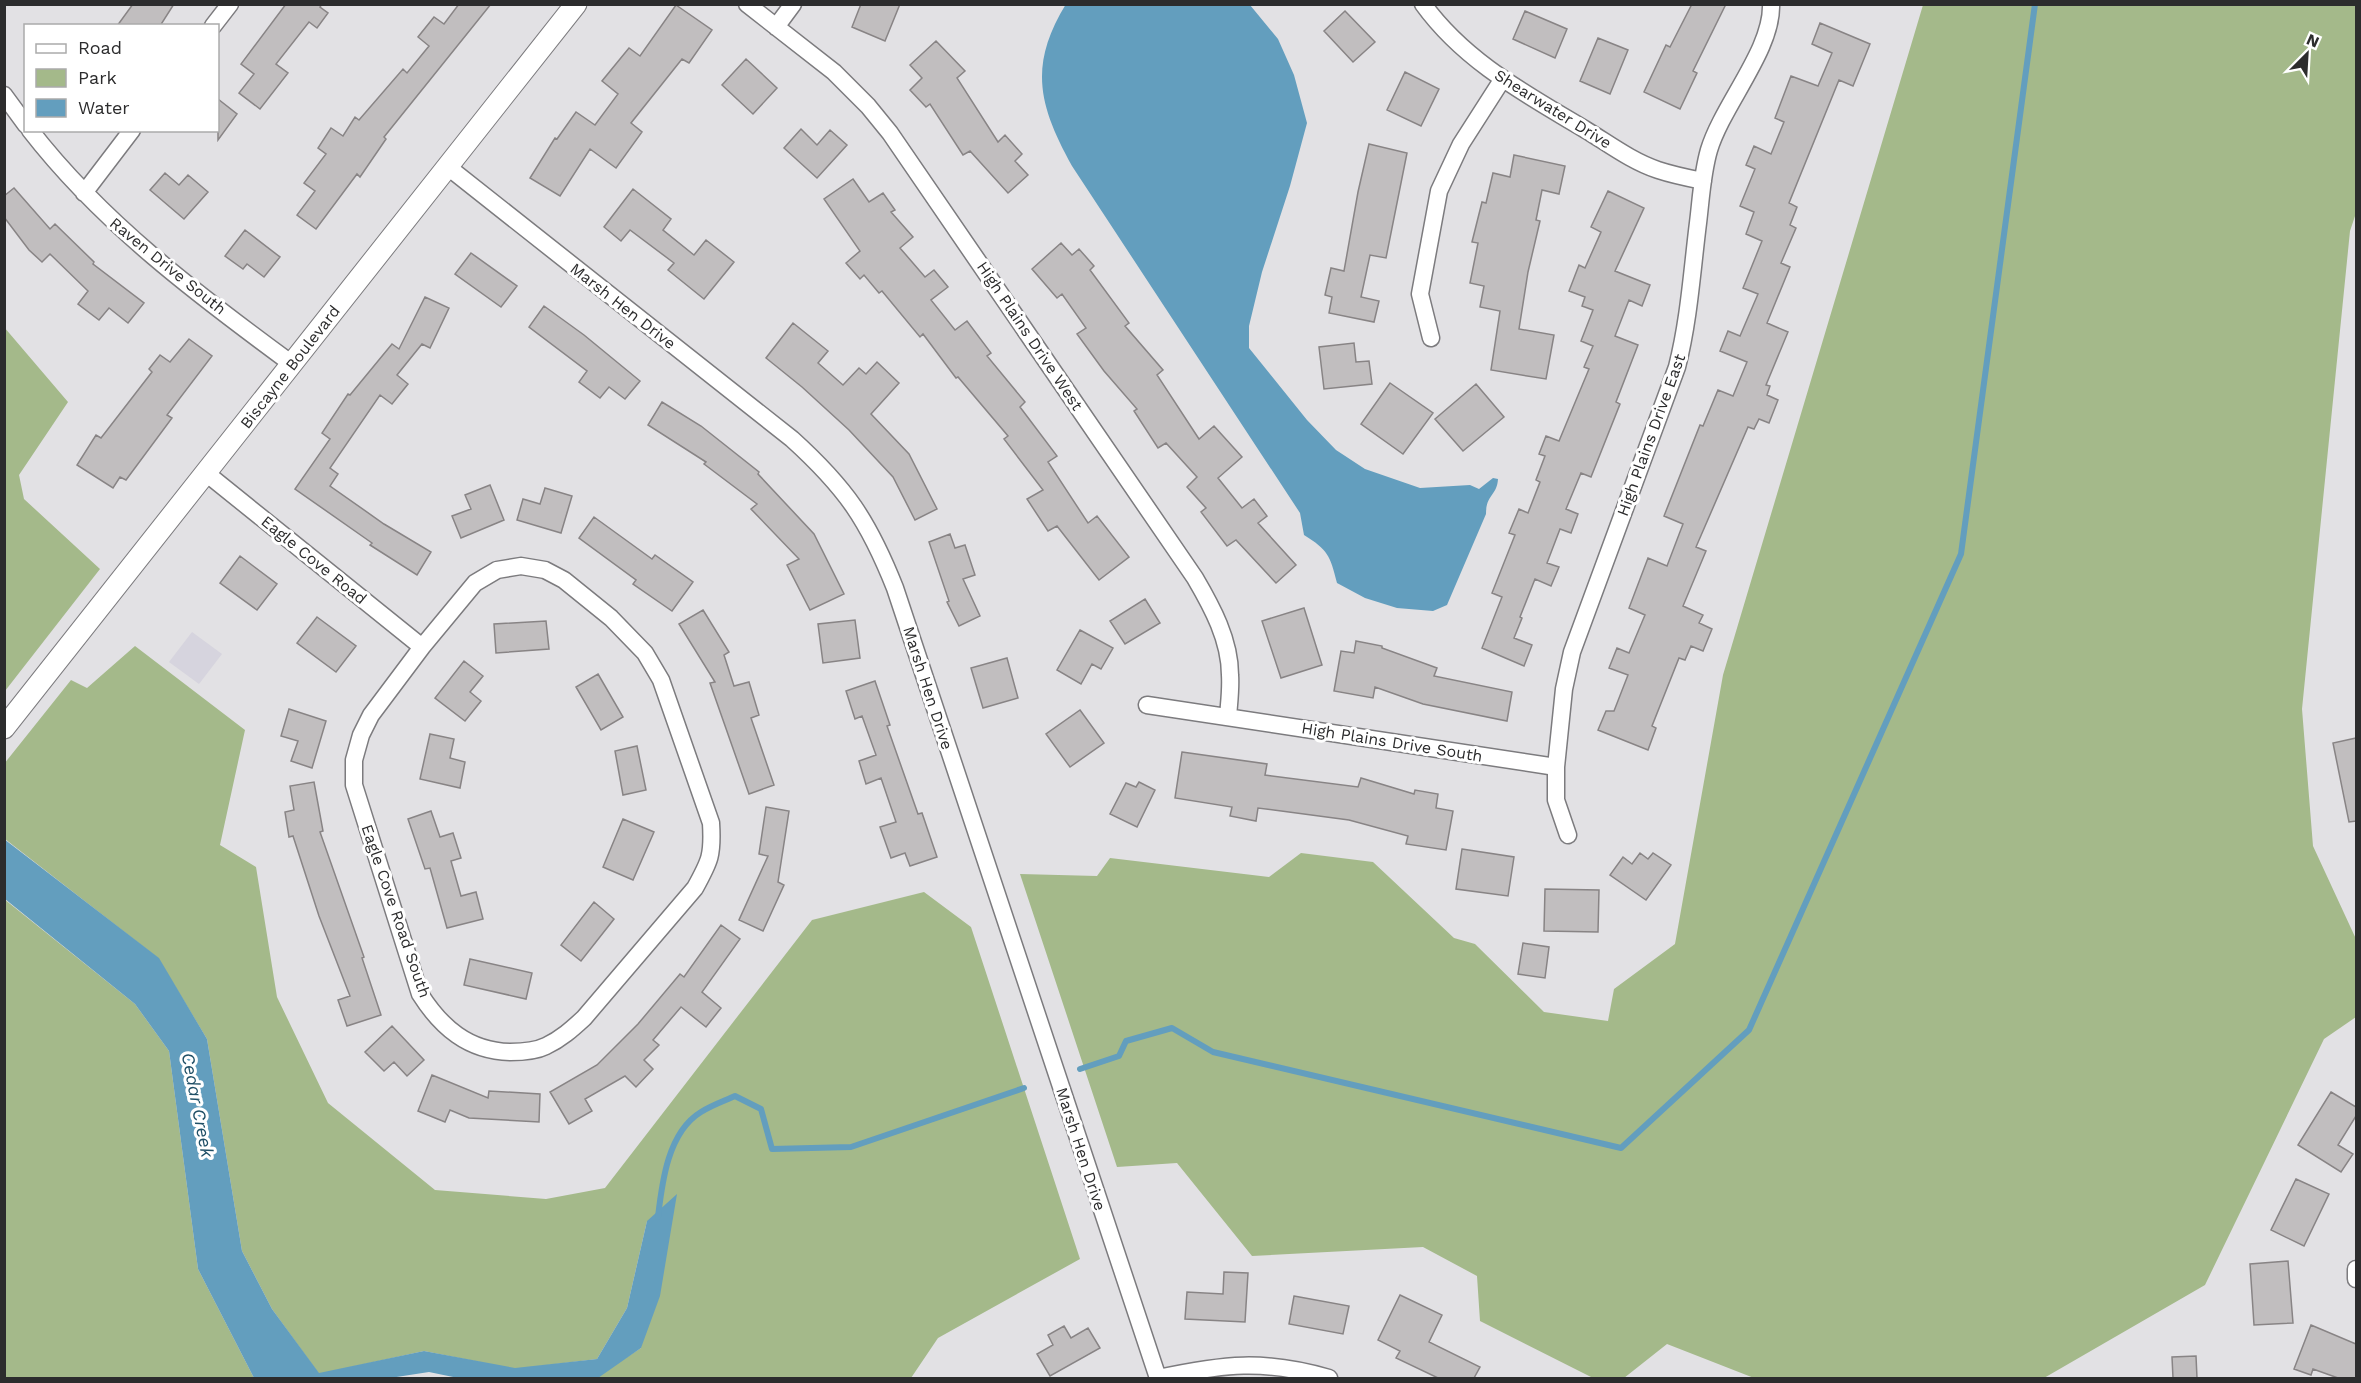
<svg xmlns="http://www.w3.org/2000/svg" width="2361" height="1383" viewBox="0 0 2361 1383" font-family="'Work Sans',sans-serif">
	<rect width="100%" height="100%" fill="#e2e1e4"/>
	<!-- built -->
	<path fill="#d6d4de" d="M 192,632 L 222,654 L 199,684 L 169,662 Z"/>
	<!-- green -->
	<path fill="#a4b98a" d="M 1923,5 L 2356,5 L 2356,213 L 2350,231 L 2302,709 L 2313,846 L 2356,939 L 2356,1017 L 2324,1039 L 2205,1285 L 2044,1378 L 1754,1378 L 1667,1344 L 1624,1378 L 1593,1378 L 1480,1321 L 1477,1276 L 1423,1247 L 1252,1256 L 1177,1163 L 1117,1167 L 1020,874 L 1097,876 L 1110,858 L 1269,877 L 1301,853 L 1373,862 L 1454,938 L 1475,944 L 1544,1012 L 1608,1021 L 1614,989 L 1675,944 L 1723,675 Z
		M 4,327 L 68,402 L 19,475 L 24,499 L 100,569 L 5,691 Z
		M 135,646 L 245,730 L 220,845 L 256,867 L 277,997 L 328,1103 L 435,1190 L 546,1199 L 605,1188 L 812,920 L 924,892 L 971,927 L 1080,1259 L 938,1338 L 911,1378 L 595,1378 L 641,1348 L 647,1221 L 627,1308 L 597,1359 L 515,1369 L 424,1351 L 319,1374 L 272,1309 L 242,1251 L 207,1039 L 158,958 L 5,839 L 4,764 L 71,680 L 87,688 Z
		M 4,899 L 135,1004 L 169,1051 L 198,1269 L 254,1378 L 5,1378 Z"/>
	<!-- water -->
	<path fill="#639ebe" d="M 1066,4 L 1250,5 L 1278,39 L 1294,75 L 1307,123 L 1290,186 L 1262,272 L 1249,326 L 1249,348 L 1307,420 L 1336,450 L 1365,469 L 1420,488 L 1470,485 L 1479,489 L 1493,478 L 1498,479 C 1497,496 1486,494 1486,514 L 1447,605 L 1433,611 L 1397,608 L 1365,598 L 1337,583 C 1330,555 1328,550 1304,535 L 1300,513 L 1072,166 C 1039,106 1028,66 1066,4 Z
		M 4,839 L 159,958 L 207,1039 L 242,1251 L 272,1309 L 319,1373 L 424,1351 L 515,1368 L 597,1359 L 627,1308 L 647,1221 L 677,1194 L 660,1296 L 641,1348 L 598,1378 L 458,1378 L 429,1372 L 390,1378 L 254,1378 L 198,1269 L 169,1051 L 135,1004 L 5,899 Z"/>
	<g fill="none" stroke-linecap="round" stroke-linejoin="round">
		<!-- stream -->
		<path stroke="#639ebe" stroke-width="6" d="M 1080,1069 L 1119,1056 L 1126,1041 L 1172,1028 L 1213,1052 L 1621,1148 L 1749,1030 L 1961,554 L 2035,4
			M 658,1217 C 662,1182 668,1132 701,1112 C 712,1105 724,1101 735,1096 L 761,1109 L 772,1149 L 851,1147 L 1024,1088"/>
	</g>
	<!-- building -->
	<path fill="#c1bebf" stroke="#888485" stroke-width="1.5" d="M 133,4 L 174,4 L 160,26 L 117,26 Z
		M 286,4 L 322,4 L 320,7 L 328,13 L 317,28 L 309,22 L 276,64 L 288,73 L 260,109 L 239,93 L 254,74 L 241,64 Z
		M 459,4 L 491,4 L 384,137 L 386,139 L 360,177 L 357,174 L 316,229 L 297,215 L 315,191 L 304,183 L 326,154 L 318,148 L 331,128 L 343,136 L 355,117 L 359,120 L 403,69 L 407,73 L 429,46 L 418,37 L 434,17 L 444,24 Z
		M 861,4 L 900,4 L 885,41 L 852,27 Z
		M 1692,4 L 1726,4 L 1693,71 L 1697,73 L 1680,109 L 1644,92 L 1666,45 L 1670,47 Z
		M 676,5 L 712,30 L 689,63 L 682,59 L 631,123 L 642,132 L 616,168 L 590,149 L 560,196 L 530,178 L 555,138 L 557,139 L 576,112 L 595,125 L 618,94 L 602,81 L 629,48 L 640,56 Z
		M 1345,11 L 1375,42 L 1353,62 L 1324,31 Z
		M 1525,11 L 1567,29 L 1555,58 L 1513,39 Z
		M 1820,23 L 1870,44 L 1853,86 L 1839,80 L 1789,203 L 1797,207 L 1790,225 L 1796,228 L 1781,263 L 1790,267 L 1767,323 L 1788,332 L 1766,385 L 1770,386 L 1767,395 L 1778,400 L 1769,423 L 1759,419 L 1754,429 L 1748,427 L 1696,547 L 1706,551 L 1683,606 L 1703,615 L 1699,623 L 1712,629 L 1703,651 L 1691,646 L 1685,660 L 1679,658 L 1652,726 L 1656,728 L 1648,750 L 1598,730 L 1606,711 L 1614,711 L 1628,675 L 1609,668 L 1617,648 L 1629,653 L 1645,615 L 1629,608 L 1648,558 L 1667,566 L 1683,524 L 1664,516 L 1700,425 L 1703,426 L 1718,390 L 1733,396 L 1747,362 L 1720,351 L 1728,331 L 1740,336 L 1758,294 L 1743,288 L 1762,241 L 1746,234 L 1754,212 L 1740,206 L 1755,169 L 1746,165 L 1754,146 L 1771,154 L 1784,122 L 1775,118 L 1791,76 L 1818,86 L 1832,53 L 1812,44 Z
		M 1598,38 L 1628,50 L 1610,94 L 1580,81 Z
		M 936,41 L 965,71 L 957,78 L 998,142 L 1005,135 L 1022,154 L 1015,161 L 1028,175 L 1008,193 L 970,151 L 963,155 L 930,104 L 926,107 L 910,90 L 922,78 L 910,65 Z
		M 746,59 L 777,88 L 753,114 L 722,85 Z
		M 1405,72 L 1439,89 L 1421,126 L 1387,110 Z
		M 218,99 L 237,114 L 218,140 Z
		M 801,129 L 817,145 L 830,130 L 847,145 L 817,178 L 784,148 Z
		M 1369,144 L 1407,153 L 1386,258 L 1370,255 L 1361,297 L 1379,301 L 1374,322 L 1329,313 L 1332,297 L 1325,295 L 1331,268 L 1344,271 L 1358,192 Z
		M 1514,155 L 1565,166 L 1559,194 L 1542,190 L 1536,220 L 1540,221 L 1528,272 L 1519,329 L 1554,335 L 1546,379 L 1491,370 L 1500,311 L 1480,307 L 1484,286 L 1470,283 L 1478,243 L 1472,242 L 1482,202 L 1486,203 L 1493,173 L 1510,177 Z
		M 165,173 L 179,185 L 188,175 L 208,192 L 184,219 L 150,190 Z
		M 853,179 L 869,202 L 883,193 L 895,210 L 891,212 L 913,237 L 900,248 L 925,277 L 934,270 L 948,287 L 931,300 L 955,330 L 967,321 L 991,353 L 987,356 L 1025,402 L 1020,407 L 1057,456 L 1048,462 L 1088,523 L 1097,516 L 1129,557 L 1099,580 L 1057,526 L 1048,531 L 1027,499 L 1043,490 L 1004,439 L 1008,436 L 958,377 L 956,378 L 923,334 L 920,337 L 882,291 L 879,293 L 864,275 L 860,279 L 846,263 L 860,251 L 824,199 Z
		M 14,188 L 50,229 L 55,224 L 94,262 L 93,264 L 144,303 L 128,323 L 109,308 L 99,320 L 78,304 L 88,291 L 50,254 L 42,262 L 29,250 L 4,217 L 4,196 Z
		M 633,189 L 671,219 L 663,230 L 694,255 L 706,240 L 734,262 L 704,299 L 668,270 L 674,263 L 630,230 L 621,241 L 604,227 Z
		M 1608,191 L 1644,208 L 1615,271 L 1650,285 L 1642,306 L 1629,300 L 1615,336 L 1638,345 L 1616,402 L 1620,404 L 1591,477 L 1581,473 L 1566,509 L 1578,514 L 1571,533 L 1560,529 L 1547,563 L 1559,567 L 1551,586 L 1535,579 L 1520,617 L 1522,618 L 1514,638 L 1532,645 L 1524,666 L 1482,648 L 1502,597 L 1492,593 L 1515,535 L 1509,533 L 1519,509 L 1528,513 L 1540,482 L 1536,480 L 1545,456 L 1539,454 L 1546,436 L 1559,441 L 1589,369 L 1584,367 L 1593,346 L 1581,341 L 1593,310 L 1582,306 L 1585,297 L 1569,291 L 1579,265 L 1585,268 L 1601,232 L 1591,227 Z
		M 245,230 L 280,257 L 264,277 L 247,264 L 243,269 L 225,256 Z
		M 1061,243 L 1072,255 L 1079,249 L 1094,266 L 1090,270 L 1129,323 L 1125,326 L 1163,370 L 1157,375 L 1199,439 L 1214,426 L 1242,457 L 1218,478 L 1242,508 L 1254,499 L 1267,516 L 1258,523 L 1296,565 L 1276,583 L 1236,540 L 1227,546 L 1201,512 L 1206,508 L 1187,487 L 1197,477 L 1166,443 L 1158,448 L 1134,411 L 1137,409 L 1104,371 L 1077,334 L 1086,328 L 1062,294 L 1057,298 L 1032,269 Z
		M 471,253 L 517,286 L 501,307 L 455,274 Z
		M 425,297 L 449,308 L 430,348 L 422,344 L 397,375 L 408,384 L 392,404 L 380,395 L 330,468 L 338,474 L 330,486 L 384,524 L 431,552 L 417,575 L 370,545 L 372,543 L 295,489 L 330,439 L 322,433 L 348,394 L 350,395 L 392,344 L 399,349 Z
		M 544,306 L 584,335 L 640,381 L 625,399 L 609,387 L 600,398 L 579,382 L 587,371 L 529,327 Z
		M 793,323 L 828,351 L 818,363 L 843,385 L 859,368 L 866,374 L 877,362 L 899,383 L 871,414 L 909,454 L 937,509 L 915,520 L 893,477 L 849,430 L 802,387 L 766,358 Z
		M 189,339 L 212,356 L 167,415 L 172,418 L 126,480 L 120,477 L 113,488 L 77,465 L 96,435 L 101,438 L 152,372 L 149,369 L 160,355 L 170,362 Z
		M 1354,343 L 1356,362 L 1369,361 L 1372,384 L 1324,389 L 1319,347 Z
		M 1390,383 L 1433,413 L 1403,454 L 1361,424 Z
		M 1476,384 L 1504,417 L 1463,451 L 1435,419 Z
		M 662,402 L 701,426 L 759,472 L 758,474 L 814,534 L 844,594 L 810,610 L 787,565 L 799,559 L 751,509 L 757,504 L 704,464 L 706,462 L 648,425 Z
		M 490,485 L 504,520 L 461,538 L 452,516 L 471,509 L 465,495 Z
		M 545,488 L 572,496 L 561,533 L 517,520 L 523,499 L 540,504 Z
		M 594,517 L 652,559 L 655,555 L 693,582 L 672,611 L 633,584 L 636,580 L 579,538 Z
		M 950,534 L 955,548 L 965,545 L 975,575 L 963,579 L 980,616 L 959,626 L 947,602 L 949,601 L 929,542 Z
		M 240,556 L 277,584 L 257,610 L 220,583 Z
		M 1145,599 L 1160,623 L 1125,644 L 1110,621 Z
		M 1304,608 L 1322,665 L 1281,678 L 1262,621 Z
		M 703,610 L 729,652 L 724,655 L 734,686 L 749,682 L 759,715 L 751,718 L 774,785 L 749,794 L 710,683 L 715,682 L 679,624 Z
		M 317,617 L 356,646 L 336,672 L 297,643 Z
		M 855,620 L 860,658 L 823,663 L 818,624 Z
		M 546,621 L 549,649 L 496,653 L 494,624 Z
		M 1080,630 L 1113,648 L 1101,669 L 1092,664 L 1081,684 L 1057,670 Z
		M 1356,641 L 1382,646 L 1382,648 L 1437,668 L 1434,676 L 1512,692 L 1507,721 L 1423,704 L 1375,687 L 1373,698 L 1334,691 L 1341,651 L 1354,653 Z
		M 1007,658 L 1018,698 L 983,708 L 971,668 Z
		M 464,661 L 483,676 L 470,692 L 481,701 L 465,721 L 435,698 Z
		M 598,674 L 623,717 L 601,730 L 576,687 Z
		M 875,681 L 890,725 L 887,726 L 918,814 L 922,813 L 937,857 L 910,866 L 905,853 L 891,858 L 880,827 L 896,822 L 881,778 L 866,784 L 859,761 L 876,755 L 862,716 L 855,719 L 846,691 Z
		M 289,709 L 326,721 L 312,768 L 291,761 L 298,741 L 281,736 Z
		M 1080,710 L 1104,743 L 1070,767 L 1046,734 Z
		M 430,734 L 454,739 L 450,758 L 465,762 L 460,788 L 420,779 Z
		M 2356,738 L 2356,821 L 2349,822 L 2333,743 Z
		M 637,746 L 646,790 L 623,795 L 615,751 Z
		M 1182,752 L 1267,764 L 1265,775 L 1358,787 L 1361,778 L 1414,794 L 1415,790 L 1438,794 L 1436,808 L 1453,811 L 1446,850 L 1406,844 L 1408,836 L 1349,820 L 1258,808 L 1256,821 L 1230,816 L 1232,807 L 1175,798 Z
		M 314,782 L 323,831 L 320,832 L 364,957 L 362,958 L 381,1015 L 347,1026 L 338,1000 L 350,996 L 319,916 L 293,836 L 289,837 L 285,812 L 294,810 L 290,786 Z
		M 1139,782 L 1155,790 L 1137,827 L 1110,814 L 1126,783 L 1136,787 Z
		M 766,807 L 789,811 L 778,882 L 784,885 L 763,931 L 739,920 L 768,856 L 759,854 Z
		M 431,811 L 440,837 L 453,833 L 461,858 L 451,861 L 461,896 L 476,892 L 483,919 L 447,928 L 430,868 L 425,869 L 408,819 Z
		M 623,819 L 654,832 L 633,880 L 603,867 Z
		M 1462,849 L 1514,857 L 1508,896 L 1456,889 Z
		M 1640,853 L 1648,859 L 1653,853 L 1671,865 L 1646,900 L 1610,875 L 1623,857 L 1632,864 Z
		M 1545,889 L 1599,890 L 1598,932 L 1544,931 Z
		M 594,902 L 614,919 L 581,961 L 561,945 Z
		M 721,925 L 740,939 L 702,992 L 721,1008 L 706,1027 L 681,1007 L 653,1040 L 659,1045 L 644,1060 L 653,1069 L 636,1087 L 625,1076 L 585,1099 L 592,1111 L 569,1124 L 550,1092 L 597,1065 L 638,1024 L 680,974 L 684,977 Z
		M 1523,943 L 1549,947 L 1545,978 L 1518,974 Z
		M 470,959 L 532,973 L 526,999 L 464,985 Z
		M 392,1026 L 424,1060 L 407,1076 L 394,1062 L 384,1071 L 365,1052 Z
		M 432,1075 L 488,1098 L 489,1091 L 540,1094 L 539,1122 L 469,1118 L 450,1110 L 445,1122 L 418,1111 Z
		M 2331,1092 L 2356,1107 L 2356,1116 L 2338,1145 L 2353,1154 L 2341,1172 L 2298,1145 Z
		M 2296,1179 L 2329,1194 L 2304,1246 L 2271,1230 Z
		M 2288,1261 L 2293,1323 L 2254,1325 L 2250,1264 Z
		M 1224,1272 L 1248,1273 L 1245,1322 L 1185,1319 L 1187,1292 L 1223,1294 Z
		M 1400,1295 L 1442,1315 L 1429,1342 L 1480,1367 L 1474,1378 L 1438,1378 L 1396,1358 L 1400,1351 L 1378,1340 Z
		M 1294,1296 L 1349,1306 L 1343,1334 L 1289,1324 Z
		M 2311,1325 L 2356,1344 L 2356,1378 L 2338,1378 L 2313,1369 L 2311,1375 L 2294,1369 Z
		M 1064,1326 L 1071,1338 L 1088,1328 L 1100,1348 L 1050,1376 L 1037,1354 L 1053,1345 L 1048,1335 Z
		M 2196,1356 L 2197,1378 L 2173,1378 L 2172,1357 Z"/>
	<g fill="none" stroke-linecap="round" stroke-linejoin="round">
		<defs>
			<path id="minor" d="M 747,4 L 834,72 L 868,106 L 890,133 L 1195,578 C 1212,607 1230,640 1230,675 C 1231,689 1229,703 1228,717
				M 1423,4 C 1465,62 1526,94 1586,130 C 1609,144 1633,162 1658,170 C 1673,175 1688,178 1703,181
				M 213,26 L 230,4
				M 776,27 L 793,4
				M 4,95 L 26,125
				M 30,130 C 102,223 198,295 292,364
				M 448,167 L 792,439 C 846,488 868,520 895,588 L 1158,1378
				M 84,193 L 132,130
				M 1431,338 L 1420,294 L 1439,191 L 1461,144 L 1502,80
				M 206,473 L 422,647
				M 521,566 L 545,570 L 564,580 L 611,618 L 645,653 L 661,680 L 711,823 C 713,855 710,861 695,888 L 584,1018 C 572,1029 561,1039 546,1046 C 536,1051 521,1052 510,1052 C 468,1051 441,1027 420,994 L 354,785 L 354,760 L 361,735 L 371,715 L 422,647 L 475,583 L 497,570 Z
				M 1147,705 L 1556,767
				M 1568,835 L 1556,800 L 1556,767 L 1564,689 L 1572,652 L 1677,367 C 1689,320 1692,271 1698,223 C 1701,199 1702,174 1709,150 C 1723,104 1773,49 1771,4
				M 2356,1279 L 2356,1269
				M 1158,1378 C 1223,1364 1264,1359 1329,1378"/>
			<path id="tertiary" d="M 4,728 L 576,4"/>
		</defs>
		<!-- minor casing -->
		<use href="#minor" stroke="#7c7b7e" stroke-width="19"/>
		<!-- tertiary casing -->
		<use href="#tertiary" stroke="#7c7b7e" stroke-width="23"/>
		<!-- minor -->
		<use href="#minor" stroke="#fff" stroke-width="16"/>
		<!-- tertiary -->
		<use href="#tertiary" stroke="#fff" stroke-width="21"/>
	</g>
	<g text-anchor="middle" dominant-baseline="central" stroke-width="6" stroke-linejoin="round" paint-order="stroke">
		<!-- street labels -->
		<g font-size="16" fill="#2c2c2d" stroke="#fff">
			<text transform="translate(1553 109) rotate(32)">Shearwater Drive</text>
			<text transform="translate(168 266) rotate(39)">Raven Drive South</text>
			<text transform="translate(623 306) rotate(38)">Marsh Hen Drive</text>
			<text transform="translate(1030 336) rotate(56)">High Plains Drive West</text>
			<text transform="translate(290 367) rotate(-52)">Biscayne Boulevard</text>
			<text transform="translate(1651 435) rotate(-70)">High Plains Drive East</text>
			<text transform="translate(314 560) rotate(39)">Eagle Cove Road</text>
			<text transform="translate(928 688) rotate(72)">Marsh Hen Drive</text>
			<text transform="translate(1392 742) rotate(9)">High Plains Drive South</text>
			<text transform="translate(396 911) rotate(71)">Eagle Cove Road South</text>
			<text transform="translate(1081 1149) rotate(72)">Marsh Hen Drive</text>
		</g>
		<!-- water labels -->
		<g font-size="18" font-style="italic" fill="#1f4f66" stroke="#fff">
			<text transform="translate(198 1105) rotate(79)">Cedar Creek</text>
		</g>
	</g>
	<!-- border -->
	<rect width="2361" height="1383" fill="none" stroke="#2c2c2d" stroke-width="12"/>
	<!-- legend -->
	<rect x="24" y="24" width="195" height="108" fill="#ffffff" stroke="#ababab" stroke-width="1.5"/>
	<rect x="36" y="44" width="30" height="9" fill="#ffffff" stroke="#ababab" stroke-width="1.5"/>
	<text x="78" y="54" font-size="18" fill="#2c2c2d">Road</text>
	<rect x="36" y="69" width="30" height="18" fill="#a4b98a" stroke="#ababab" stroke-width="1.5"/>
	<text x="78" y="84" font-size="18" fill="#2c2c2d">Park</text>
	<rect x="36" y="99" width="30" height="18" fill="#639ebe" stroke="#ababab" stroke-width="1.5"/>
	<text x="78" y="114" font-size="18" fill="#2c2c2d">Water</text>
	<!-- north arrow -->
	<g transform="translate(2307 54) rotate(24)" stroke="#ffffff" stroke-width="4.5" paint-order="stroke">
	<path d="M0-4.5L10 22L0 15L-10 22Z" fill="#2c2c2d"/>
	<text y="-9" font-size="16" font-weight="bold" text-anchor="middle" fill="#2c2c2d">N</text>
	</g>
</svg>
